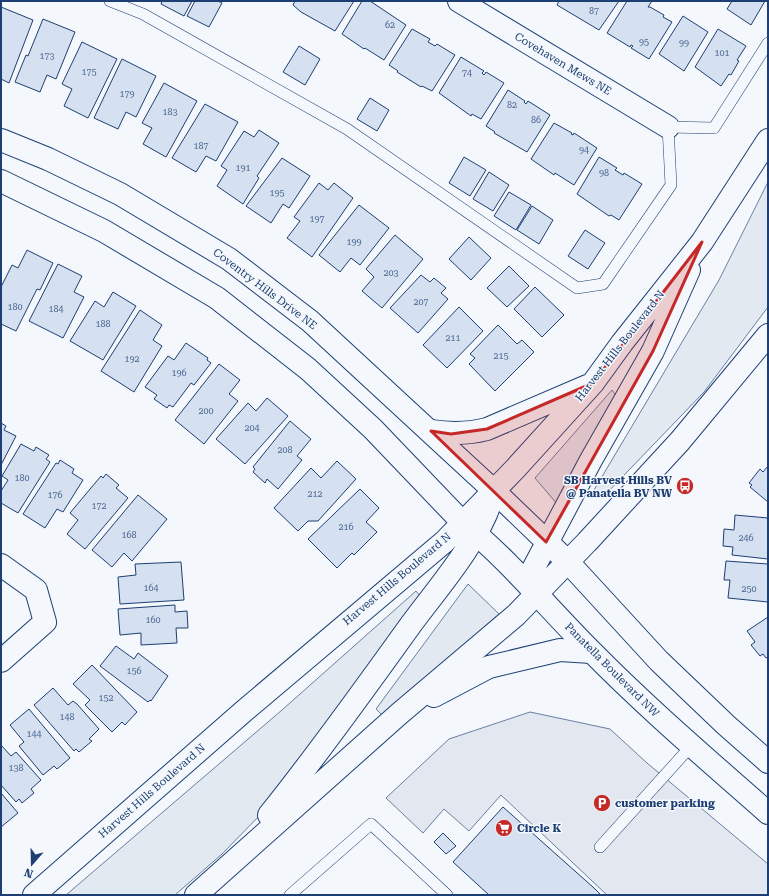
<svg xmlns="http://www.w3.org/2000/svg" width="769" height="896" viewBox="0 0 769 896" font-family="'Roboto Serif',serif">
	<rect width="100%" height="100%" fill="#f4f7fb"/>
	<!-- green -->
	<path fill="#e3e9f0" stroke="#687fa3" d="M 768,182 L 768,307 L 704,392 L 604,496 L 594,490 L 719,280 Z
		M 612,390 L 619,400 L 558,505 L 535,478 Z
		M 468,584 L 499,614 L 383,716 L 376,709 Z
		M 416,591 L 423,600 L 267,808 L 222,854 L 175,895 L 66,895 L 282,710 Z"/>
	<!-- parking -->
	<path fill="#e3e8f0" stroke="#687fa3" d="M 530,712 L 610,729 L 647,763 L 768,864 L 768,895 L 607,895 L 501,795 L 469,831 L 444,809 L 423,833 L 386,798 L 449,739 Z"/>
	<!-- building -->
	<path fill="#d5e0f0" stroke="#1d3f73" d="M 162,1 L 192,1 L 184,16 L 161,4 Z
		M 195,1 L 218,1 L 222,3 L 209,27 L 187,16 Z
		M 295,1 L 354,1 L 335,31 L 301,12 L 293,5 Z
		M 362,1 L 370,1 L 406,25 L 384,60 L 365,48 L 364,49 L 342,34 Z
		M 559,1 L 619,1 L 599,30 L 557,5 Z
		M 627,1 L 652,1 L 648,7 L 650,7 L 664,15 L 663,17 L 672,22 L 649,59 L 631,48 L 633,46 L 631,45 L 630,47 L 607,33 Z
		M 732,1 L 765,1 L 751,25 L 727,9 Z
		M 1,7 L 33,20 L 9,83 L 1,79 Z
		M 683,16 L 708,32 L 684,71 L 659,54 Z
		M 43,19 L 75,32 L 56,79 L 47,75 L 40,92 L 15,82 L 26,55 L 28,56 Z
		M 412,29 L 430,39 L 428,42 L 435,46 L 437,44 L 455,55 L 432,91 L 422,86 L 421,87 L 397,72 L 398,71 L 389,65 Z
		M 718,29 L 746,46 L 737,60 L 739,61 L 731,75 L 729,74 L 721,86 L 695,67 Z
		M 82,42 L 117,59 L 88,118 L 64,106 L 72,89 L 62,84 Z
		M 299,46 L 320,59 L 305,85 L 283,72 Z
		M 461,57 L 484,71 L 482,73 L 484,75 L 486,72 L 504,83 L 481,119 L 472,114 L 471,116 L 439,93 Z
		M 122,59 L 156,76 L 136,117 L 126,112 L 118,129 L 94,118 Z
		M 164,83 L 197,101 L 166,157 L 143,144 L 152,128 L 142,123 Z
		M 508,90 L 525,101 L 524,102 L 526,104 L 528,101 L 550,115 L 527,152 L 494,133 L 495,132 L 486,126 Z
		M 370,98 L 389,110 L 377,131 L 357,119 Z
		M 205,104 L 238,122 L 216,161 L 206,156 L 196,172 L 172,158 Z
		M 554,123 L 572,133 L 571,134 L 573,135 L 574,133 L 597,148 L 574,185 L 555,173 L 554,175 L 531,159 Z
		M 259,130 L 279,143 L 257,176 L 259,178 L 243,204 L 217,186 L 227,170 L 221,166 L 244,131 L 254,137 Z
		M 464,157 L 486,170 L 470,196 L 449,183 Z
		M 599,157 L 617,168 L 615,170 L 623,175 L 624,173 L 642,184 L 619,220 L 611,215 L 609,216 L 577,194 Z
		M 282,158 L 310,176 L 289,208 L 283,204 L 271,223 L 246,206 Z
		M 489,172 L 509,185 L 493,211 L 473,199 Z
		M 319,183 L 328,190 L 334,183 L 353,198 L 312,257 L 287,238 L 300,221 L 294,217 Z
		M 509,192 L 531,205 L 516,230 L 494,216 Z
		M 359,205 L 389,228 L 360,265 L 351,258 L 340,272 L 319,255 Z
		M 532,206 L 553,220 L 539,244 L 517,230 Z
		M 585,230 L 605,243 L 588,269 L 568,256 Z
		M 395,235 L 423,259 L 382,308 L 362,291 L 374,277 L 366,269 Z
		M 469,237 L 491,258 L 471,280 L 449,259 Z
		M 27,250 L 53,263 L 40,290 L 37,289 L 16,331 L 1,324 L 1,287 L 12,265 L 18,268 Z
		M 58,264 L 82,276 L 74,292 L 84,297 L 63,338 L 29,321 Z
		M 509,266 L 529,286 L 507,307 L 487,288 Z
		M 421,275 L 430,282 L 434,278 L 446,288 L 441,293 L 448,299 L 418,333 L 390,308 Z
		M 535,287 L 564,315 L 542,337 L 514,309 Z
		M 113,292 L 136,306 L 103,360 L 70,341 L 95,301 L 104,307 Z
		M 459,307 L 483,331 L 447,368 L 423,345 Z
		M 140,310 L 162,325 L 153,340 L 162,346 L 134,392 L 101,371 Z
		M 498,325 L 517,344 L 522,340 L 534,352 L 495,391 L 469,364 L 475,358 L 470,354 Z
		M 186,343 L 208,358 L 207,360 L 211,363 L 194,385 L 191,383 L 173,407 L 169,405 L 167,408 L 154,399 L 157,395 L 145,387 L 168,356 L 174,360 Z
		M 219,364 L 240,380 L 229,394 L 238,401 L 204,444 L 175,420 Z
		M 267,398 L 288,416 L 245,464 L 216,439 L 248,403 L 256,411 Z
		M 290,421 L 311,439 L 297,456 L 302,460 L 278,489 L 267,479 L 265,483 L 253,472 L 255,469 L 253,467 Z
		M 1,423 L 6,426 L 4,430 L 16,436 L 1,465 Z
		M 21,444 L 34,451 L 36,447 L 49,455 L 46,459 L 50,462 L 18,513 L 1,503 L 1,491 L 8,480 L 2,476 Z
		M 60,460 L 74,469 L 72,473 L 83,480 L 63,512 L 57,509 L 45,528 L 23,514 L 56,463 L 58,464 Z
		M 337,461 L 356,479 L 318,521 L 308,521 L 298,531 L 274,508 L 311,468 L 321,478 Z
		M 768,466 L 768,502 L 750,487 L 752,485 L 749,483 L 760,469 L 763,472 Z
		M 106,474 L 119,485 L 116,488 L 128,498 L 85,549 L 67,534 L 78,520 L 70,513 L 101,476 L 103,478 Z
		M 360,489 L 379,508 L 366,522 L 377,532 L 354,555 L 352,553 L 337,568 L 308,539 Z
		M 138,495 L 167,519 L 132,561 L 124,553 L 112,567 L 92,550 Z
		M 735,515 L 768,518 L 768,559 L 732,555 L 733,547 L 723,546 L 724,529 L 734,530 Z
		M 726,561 L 768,564 L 768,602 L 728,598 L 730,580 L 724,580 Z
		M 181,562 L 184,600 L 120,604 L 118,577 L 136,575 L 135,564 Z
		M 175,605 L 175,612 L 187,611 L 188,628 L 176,628 L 177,643 L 141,645 L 141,633 L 120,635 L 118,609 Z
		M 768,617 L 768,657 L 766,658 L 763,654 L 760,656 L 751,645 L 755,642 L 747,631 Z
		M 116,646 L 134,659 L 138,653 L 168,676 L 151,701 L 150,700 L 148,702 L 100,666 Z
		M 92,665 L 137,712 L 125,725 L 122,722 L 112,732 L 85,705 L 90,700 L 73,684 Z
		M 53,688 L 68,705 L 73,701 L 77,704 L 99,729 L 89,739 L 92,741 L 79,752 L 76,749 L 74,751 L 34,705 Z
		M 29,709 L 70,758 L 57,769 L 54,766 L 43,775 L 19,746 L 24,742 L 10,725 Z
		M 1,745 L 11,756 L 16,752 L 41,780 L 31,789 L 34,793 L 22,803 L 19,799 L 16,802 L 1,785 Z
		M 1,793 L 18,813 L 1,827 Z
		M 503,807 L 594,888 L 601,895 L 489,895 L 453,862 Z
		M 443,833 L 456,846 L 446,854 L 434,842 Z"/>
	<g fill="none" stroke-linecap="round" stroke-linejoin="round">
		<defs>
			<path id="service" d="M 110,1 L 143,14 L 347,129 L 577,288 L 603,284 L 671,185 L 668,127 L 714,128 L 768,43
				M 600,847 L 692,745
				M 290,895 L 371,824 L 447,895"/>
			<path id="minor" d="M 459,1 L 668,127
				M 1,565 L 36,590 L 45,622 L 1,661"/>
			<path id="tertiary" d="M 1,140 L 48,159 L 120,194 L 229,259 L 310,321 L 493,490 L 568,562 L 659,661 L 726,725 L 768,762
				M 1,181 L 104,231 L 217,298 L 308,369 L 373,429 L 462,522 C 509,560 548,608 591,651 C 647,708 708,760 768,813"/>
			<path id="secondary" d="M 431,431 C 451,434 468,434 487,429 L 587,386
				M 537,594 L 532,571 L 591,460 L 653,351 L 689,270
				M 434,696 L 489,667 L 560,650 L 591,652
				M 269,815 C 319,753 365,688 412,623 C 438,588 478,542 491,501
				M 34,895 L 244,711 L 444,542 L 515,469 L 593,383 L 622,343 L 702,242 L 768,140
				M 196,895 L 399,714 L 516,615 L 587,542 L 680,441 L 768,335"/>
		</defs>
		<!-- service casing -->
		<use href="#service" stroke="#1d3f73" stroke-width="12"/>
		<!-- minor casing -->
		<use href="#minor" stroke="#1d3f73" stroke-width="24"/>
		<!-- tertiary casing -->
		<use href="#tertiary" stroke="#1d3f73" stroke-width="24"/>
		<!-- secondary casing -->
		<use href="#secondary" stroke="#1d3f73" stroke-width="24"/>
		<!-- service -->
		<use href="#service" stroke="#f4f7fb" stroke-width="11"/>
		<!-- minor -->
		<use href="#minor" stroke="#f4f7fb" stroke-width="22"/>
		<!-- tertiary -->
		<use href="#tertiary" stroke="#f4f7fb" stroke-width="22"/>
		<!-- secondary -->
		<use href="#secondary" stroke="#f4f7fb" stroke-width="22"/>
	</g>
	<!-- marked area -->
	<path fill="#c62828" fill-opacity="0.2" stroke="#c62828" stroke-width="3" stroke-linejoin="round" d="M 702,242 L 653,351 L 546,542 L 431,431 L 451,434 L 487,429 L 593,383 Z"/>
	<!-- icons -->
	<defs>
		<symbol id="bus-disc" viewBox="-11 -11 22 22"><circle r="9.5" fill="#c62828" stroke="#f4f7fb"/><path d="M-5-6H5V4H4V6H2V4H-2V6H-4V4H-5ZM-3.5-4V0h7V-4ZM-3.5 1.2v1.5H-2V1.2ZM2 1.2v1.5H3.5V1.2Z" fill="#fff"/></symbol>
		<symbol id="parking-disc" viewBox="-11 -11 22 22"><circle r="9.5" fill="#c62828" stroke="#f4f7fb"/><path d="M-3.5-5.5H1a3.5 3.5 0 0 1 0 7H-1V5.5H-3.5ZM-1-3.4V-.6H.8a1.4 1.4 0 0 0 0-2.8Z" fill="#fff"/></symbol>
		<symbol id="supermarket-disc" viewBox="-11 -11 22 22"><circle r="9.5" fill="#c62828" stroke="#f4f7fb"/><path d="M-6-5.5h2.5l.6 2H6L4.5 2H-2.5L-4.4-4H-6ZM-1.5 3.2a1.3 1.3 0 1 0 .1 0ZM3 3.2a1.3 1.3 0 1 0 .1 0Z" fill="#fff"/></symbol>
	</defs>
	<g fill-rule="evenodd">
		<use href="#bus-disc" x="675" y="476" width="20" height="20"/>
		<use href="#parking-disc" x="592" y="793" width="20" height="20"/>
		<use href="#supermarket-disc" x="494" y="818" width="20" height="20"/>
	</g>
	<g text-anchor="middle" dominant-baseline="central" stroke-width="3" stroke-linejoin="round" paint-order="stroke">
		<!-- number labels -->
		<g font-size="9" fill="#4b6792">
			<text x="594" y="11">87</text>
			<text x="390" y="25">62</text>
			<text x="644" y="42">95</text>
			<text x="684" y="43">99</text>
			<text x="722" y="53">101</text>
			<text x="47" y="56">173</text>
			<text x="89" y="72">175</text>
			<text x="467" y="73">74</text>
			<text x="127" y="94">179</text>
			<text x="512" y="105">82</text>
			<text x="170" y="112">183</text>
			<text x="536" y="120">86</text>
			<text x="201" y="146">187</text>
			<text x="584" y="150">94</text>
			<text x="243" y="168">191</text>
			<text x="604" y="173">98</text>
			<text x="277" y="193">195</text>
			<text x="317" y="219">197</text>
			<text x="354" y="242">199</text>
			<text x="391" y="273">203</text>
			<text x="421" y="302">207</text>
			<text x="15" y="307">180</text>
			<text x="56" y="309">184</text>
			<text x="103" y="324">188</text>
			<text x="453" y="338">211</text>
			<text x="501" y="356">215</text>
			<text x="132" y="359">192</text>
			<text x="179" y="373">196</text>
			<text x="206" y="411">200</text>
			<text x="252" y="428">204</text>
			<text x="285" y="450">208</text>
			<text x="22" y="478">180</text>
			<text x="315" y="494">212</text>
			<text x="55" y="495">176</text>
			<text x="99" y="506">172</text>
			<text x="346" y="527">216</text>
			<text x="129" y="535">168</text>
			<text x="746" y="538">246</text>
			<text x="151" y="588">164</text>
			<text x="749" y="589">250</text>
			<text x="153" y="620">160</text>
			<text x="134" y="671">156</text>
			<text x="106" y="698">152</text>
			<text x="67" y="717">148</text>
			<text x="34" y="734">144</text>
			<text x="16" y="768">138</text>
		</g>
		<!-- street labels -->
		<g font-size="11" fill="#1d3f73" stroke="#f4f7fb">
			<text transform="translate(563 64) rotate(31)">Covehaven Mews NE</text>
			<text transform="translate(265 289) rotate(37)">Coventry Hills Drive NE</text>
			<text transform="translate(620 346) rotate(-52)">Harvest Hills Boulevard N</text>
			<text transform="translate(397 579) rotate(-40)">Harvest Hills Boulevard N</text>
			<text transform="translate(612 670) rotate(45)">Panatella Boulevard NW</text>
			<text transform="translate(152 791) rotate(-41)">Harvest Hills Boulevard N</text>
		</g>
		<!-- poi labels -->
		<g font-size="11" font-weight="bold" fill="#1d3f73" stroke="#f4f7fb" text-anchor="start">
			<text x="672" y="480" text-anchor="end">SB Harvest Hills BV<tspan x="672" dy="13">@ Panatella BV NW</tspan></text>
			<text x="615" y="803">customer parking</text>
			<text x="517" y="828">Circle K</text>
		</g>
	</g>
	<!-- border -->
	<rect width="769" height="896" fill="none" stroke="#1d3f73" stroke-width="4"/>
	<!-- north arrow -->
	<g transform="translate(32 864) rotate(200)" stroke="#f4f7fb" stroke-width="3" paint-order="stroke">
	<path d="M0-3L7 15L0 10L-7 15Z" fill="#1d3f73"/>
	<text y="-6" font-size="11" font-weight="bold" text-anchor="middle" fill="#1d3f73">N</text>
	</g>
</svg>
